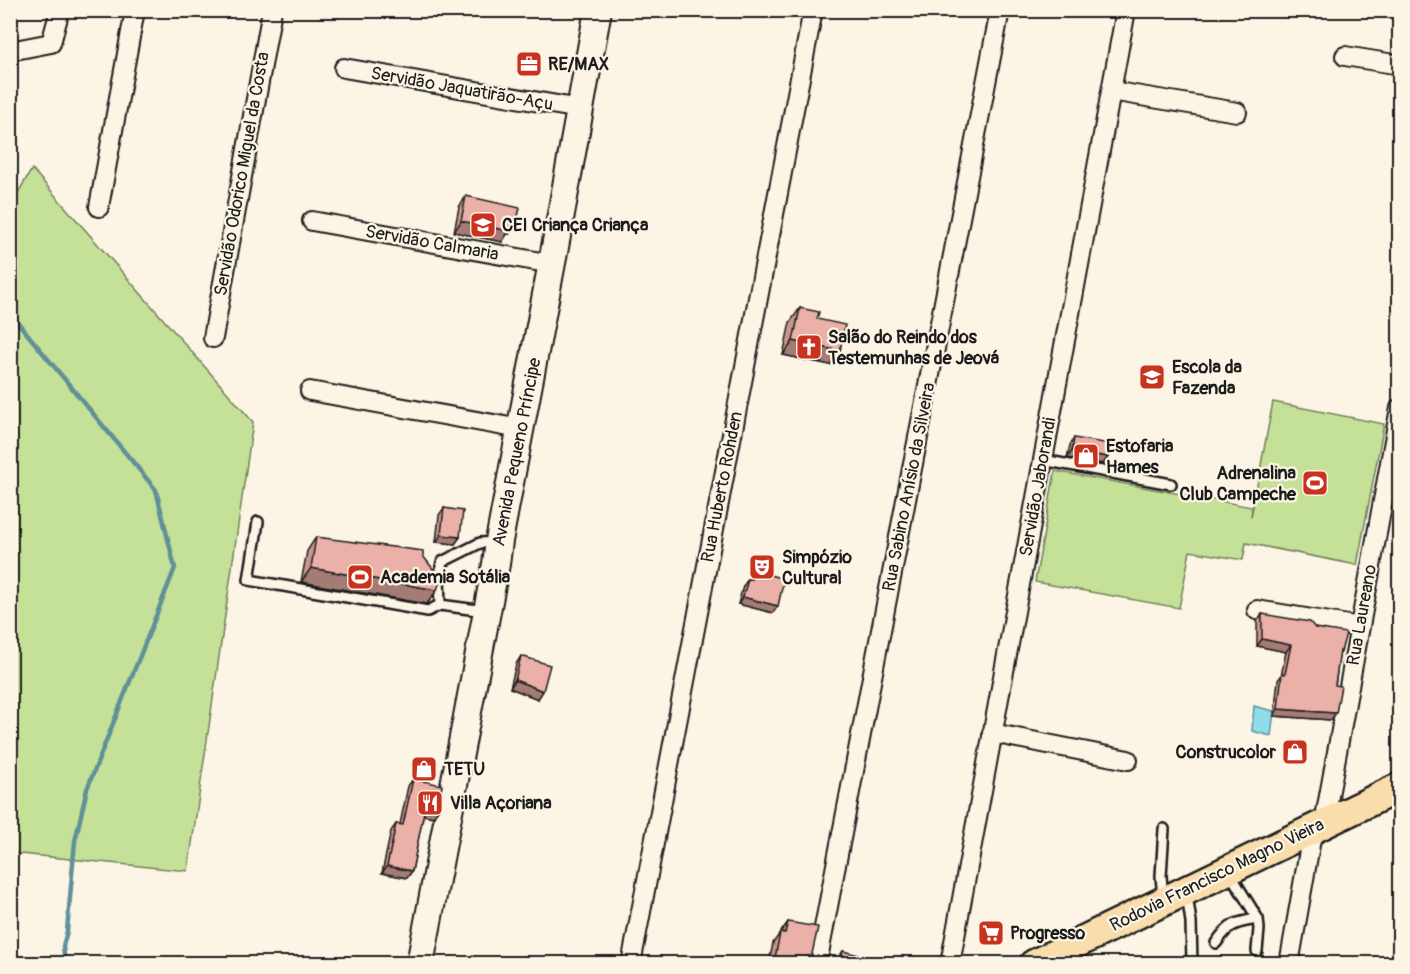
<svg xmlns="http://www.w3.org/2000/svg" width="1410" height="974" viewBox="0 0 1410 974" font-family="Pangolin,sans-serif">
	<rect width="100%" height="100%" fill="#fcf5e5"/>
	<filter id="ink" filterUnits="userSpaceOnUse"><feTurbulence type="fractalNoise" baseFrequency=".0167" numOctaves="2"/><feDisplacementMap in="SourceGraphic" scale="12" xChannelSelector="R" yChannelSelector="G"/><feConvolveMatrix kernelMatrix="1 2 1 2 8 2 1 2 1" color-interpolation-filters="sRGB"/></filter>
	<g filter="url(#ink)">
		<!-- green -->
		<path fill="#c5e198" stroke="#707e5a" stroke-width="1.5" d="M 32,169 L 253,422 L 188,871 L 11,853 L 10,206 Z
			M 1273,402 L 1384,424 L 1357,565 L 1246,543 L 1243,560 L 1190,551 L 1179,608 L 1035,582 L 1055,471 L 1252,507 L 1251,517 Z"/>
		<!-- water -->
		<path fill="#8eddeb" stroke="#609098" stroke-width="1.5" d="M 1254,706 L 1274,711 L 1271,736 L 1252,731 Z"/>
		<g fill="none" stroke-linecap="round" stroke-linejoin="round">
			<!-- stream -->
			<path stroke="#609098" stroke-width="4.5" d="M 10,313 L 156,490 L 175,568 L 87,789 L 75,841 L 67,931 L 63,946 L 65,964"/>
			<defs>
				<path id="lane" d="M 1043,460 L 1171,484
					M 258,522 L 249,580 L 428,611 L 440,605
					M 485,611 L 440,605 L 439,577 L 442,562 L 480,543 L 496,542
					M 1229,872 L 1258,919 L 1259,929 L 1257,951
					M 1187,895 L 1191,922 L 1192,964
					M 1163,898 L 1161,876 L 1164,829
					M 1216,943 C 1229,924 1236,922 1258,919"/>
				<path id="street" d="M 10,51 L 51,43 L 60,10
					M 1345,56 L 1400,65
					M 344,68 L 580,109
					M 1111,91 L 1237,112
					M 99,207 L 135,10
					M 312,221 L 552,264
					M 213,338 L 272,10
					M 310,391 L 521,429
					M 1257,610 L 1360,627
					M 992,733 L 1128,760
					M 1324,823 L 1400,408
					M 631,964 L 813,10
					M 817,964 L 1000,10
					M 950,964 L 1126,10
					M 1289,964 L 1313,828"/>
				<path id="secondary" d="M 420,964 L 496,564 L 499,541 L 555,247 L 598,10"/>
				<path id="primary" d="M 1034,964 L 1400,787"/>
			</defs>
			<!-- lane casing -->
			<use href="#lane" stroke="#1c1c1c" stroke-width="14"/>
			<!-- street casing -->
			<use href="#street" stroke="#1c1c1c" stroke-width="22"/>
			<!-- secondary casing -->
			<use href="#secondary" stroke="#1c1c1c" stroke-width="30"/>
			<!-- primary casing -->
			<use href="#primary" stroke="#1c1c1c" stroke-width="33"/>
			<!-- lane -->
			<use href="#lane" stroke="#fcf5e5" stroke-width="9"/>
			<!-- street -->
			<use href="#street" stroke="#fcf5e5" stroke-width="18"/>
			<!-- secondary -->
			<use href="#secondary" stroke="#fcf5e5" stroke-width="26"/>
			<!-- primary -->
			<use href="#primary" stroke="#f9deab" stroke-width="28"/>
		</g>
		<!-- wall -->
		<path fill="#ca9790" stroke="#1c1c1c" stroke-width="1.5" d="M 466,196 L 509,234 L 507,234 L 502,242 L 454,232 L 459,207 Z
			M 800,308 L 817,319 L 840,351 L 830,365 L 783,355 L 790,322 Z
			M 1074,438 L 1108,457 L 1103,464 L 1067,458 L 1070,445 Z
			M 444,508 L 460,537 L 455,544 L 436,542 L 439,515 Z
			M 316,537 L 423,556 L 437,590 L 427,604 L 301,582 L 307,551 Z
			M 756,571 L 773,613 L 738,604 L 743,586 L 748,579 L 751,579 Z
			M 1262,614 L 1315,628 L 1341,652 L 1339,655 L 1331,720 L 1274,716 L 1278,680 L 1281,676 L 1286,652 L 1257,646 L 1257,621 Z
			M 521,656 L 538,699 L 510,688 L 516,664 Z
			M 413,779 L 433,817 L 423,815 L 412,871 L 407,878 L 382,873 L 391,831 L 396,824 L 400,824 L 408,786 Z
			M 788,922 L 810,963 L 769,963 L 773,943 Z
			M 843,951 L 859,959 L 862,963 L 836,963 L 838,958 Z"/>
		<!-- shaded-wall -->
		<path fill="#a47b75" stroke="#1c1c1c" stroke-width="1.5" d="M 461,221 L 511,223 L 516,224 L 509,234 L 507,234 L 502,242 L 454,232 Z
			M 793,341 L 840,351 L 830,365 L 783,355 Z
			M 1072,451 L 1108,457 L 1103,464 L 1067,458 Z
			M 441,535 L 460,537 L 455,544 L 436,542 Z
			M 311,568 L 437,590 L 427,604 L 301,582 Z
			M 743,597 L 778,606 L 773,613 L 738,604 Z
			M 1262,639 L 1291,645 L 1286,652 L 1257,646 Z
			M 515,680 L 543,691 L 538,699 L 510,688 Z
			M 1278,709 L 1336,713 L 1331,720 L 1274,716 Z
			M 425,807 L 438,810 L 433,817 L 420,814 Z
			M 387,866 L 412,871 L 407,878 L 382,873 Z"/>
		<!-- building -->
		<path fill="#ebb0a7" stroke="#1c1c1c" stroke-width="1.5" d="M 466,196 L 520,208 L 516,224 L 511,223 L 509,231 L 461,221 Z
			M 800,308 L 819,312 L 817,319 L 845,325 L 840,351 L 793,341 Z
			M 1074,438 L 1110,444 L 1108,457 L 1072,451 Z
			M 444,508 L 463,511 L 460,537 L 441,535 Z
			M 316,537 L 423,551 L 423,556 L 441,579 L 437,590 L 311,568 Z
			M 756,571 L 784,579 L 778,606 L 743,597 L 748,579 L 752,579 Z
			M 1262,614 L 1310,622 L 1315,628 L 1346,633 L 1341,652 L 1340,651 L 1335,685 L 1341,686 L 1336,713 L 1278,709 L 1282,673 L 1285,674 L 1291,645 L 1262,639 Z
			M 521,656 L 550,665 L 543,691 L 515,680 Z
			M 413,779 L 442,785 L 438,810 L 425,807 L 412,871 L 387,866 L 396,824 L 403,825 Z
			M 788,922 L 818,927 L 810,963 L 774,963 L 780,933 L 785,933 Z
			M 843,951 L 859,955 L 859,959 L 863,959 L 862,963 L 840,963 Z"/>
	</g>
	<!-- icons -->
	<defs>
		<symbol id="office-square" viewBox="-11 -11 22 22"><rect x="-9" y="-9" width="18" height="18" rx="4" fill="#c8321e" stroke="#fcf5e5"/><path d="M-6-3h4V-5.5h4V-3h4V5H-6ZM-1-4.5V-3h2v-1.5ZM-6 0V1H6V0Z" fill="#fff"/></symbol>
		<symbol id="school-square" viewBox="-11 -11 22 22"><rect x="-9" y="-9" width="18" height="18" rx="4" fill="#c8321e" stroke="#fcf5e5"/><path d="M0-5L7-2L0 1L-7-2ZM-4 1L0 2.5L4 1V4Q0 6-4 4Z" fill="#fff"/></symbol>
		<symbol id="church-square" viewBox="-11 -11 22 22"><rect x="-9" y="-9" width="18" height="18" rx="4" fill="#c8321e" stroke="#fcf5e5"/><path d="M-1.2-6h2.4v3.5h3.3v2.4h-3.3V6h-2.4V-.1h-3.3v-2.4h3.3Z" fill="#fff"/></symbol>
		<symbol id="shop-square" viewBox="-11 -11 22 22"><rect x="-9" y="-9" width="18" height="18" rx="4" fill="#c8321e" stroke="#fcf5e5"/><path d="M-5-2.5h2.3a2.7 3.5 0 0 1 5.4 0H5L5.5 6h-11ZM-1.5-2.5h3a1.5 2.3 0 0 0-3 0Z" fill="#fff"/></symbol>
		<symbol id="stadium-square" viewBox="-11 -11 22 22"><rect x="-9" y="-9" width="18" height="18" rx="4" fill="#c8321e" stroke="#fcf5e5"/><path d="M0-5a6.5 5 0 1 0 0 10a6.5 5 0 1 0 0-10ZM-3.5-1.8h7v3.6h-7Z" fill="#fff"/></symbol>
		<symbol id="theatre-square" viewBox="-11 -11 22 22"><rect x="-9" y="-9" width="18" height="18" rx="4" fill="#c8321e" stroke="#fcf5e5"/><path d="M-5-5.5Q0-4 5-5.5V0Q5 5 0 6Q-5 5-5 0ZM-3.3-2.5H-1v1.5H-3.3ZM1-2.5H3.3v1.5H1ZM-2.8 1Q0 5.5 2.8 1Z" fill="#fff"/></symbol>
		<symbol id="restaurant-square" viewBox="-11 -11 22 22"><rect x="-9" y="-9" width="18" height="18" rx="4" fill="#c8321e" stroke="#fcf5e5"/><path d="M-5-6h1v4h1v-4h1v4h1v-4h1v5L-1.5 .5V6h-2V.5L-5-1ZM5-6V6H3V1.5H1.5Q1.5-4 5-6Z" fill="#fff"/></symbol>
		<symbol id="supermarket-square" viewBox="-11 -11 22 22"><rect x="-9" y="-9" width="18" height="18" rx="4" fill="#c8321e" stroke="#fcf5e5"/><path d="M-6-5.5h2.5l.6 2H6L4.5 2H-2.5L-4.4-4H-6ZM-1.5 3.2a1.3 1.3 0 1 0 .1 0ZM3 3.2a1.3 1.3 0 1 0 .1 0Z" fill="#fff"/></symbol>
	</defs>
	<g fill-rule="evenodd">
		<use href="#office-square" x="514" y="49" width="30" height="30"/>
		<use href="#school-square" x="468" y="210" width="30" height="30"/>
		<use href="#church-square" x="794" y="332" width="30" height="30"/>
		<use href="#school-square" x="1137" y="362" width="30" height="30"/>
		<use href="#shop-square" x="1071" y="441" width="30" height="30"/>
		<use href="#stadium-square" x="1300" y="468" width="30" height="30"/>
		<use href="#theatre-square" x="747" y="552" width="30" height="30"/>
		<use href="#stadium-square" x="345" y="562" width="30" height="30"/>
		<use href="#shop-square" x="1280" y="737" width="30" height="30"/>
		<use href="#shop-square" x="409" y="754" width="30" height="30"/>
		<use href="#restaurant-square" x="415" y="788" width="30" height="30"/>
		<use href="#supermarket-square" x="976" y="918" width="30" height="30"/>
	</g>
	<g text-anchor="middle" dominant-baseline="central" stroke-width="4.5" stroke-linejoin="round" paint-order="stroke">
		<!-- poi labels -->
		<g font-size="18" font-weight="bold" fill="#1c1c1c" stroke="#fcf5e5" text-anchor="start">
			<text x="548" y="64">RE/MAX</text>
			<text x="502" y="225">CEI Criança Criança</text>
			<text x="828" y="337">Salão do Reindo dos<tspan x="828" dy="21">Testemunhas de Jeová</tspan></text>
			<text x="1172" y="367">Escola da<tspan x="1172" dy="21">Fazenda</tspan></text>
			<text x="1106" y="446">Estofaria<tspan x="1106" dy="21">Hames</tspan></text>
			<text x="1296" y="473" text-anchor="end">Adrenalina<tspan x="1296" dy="21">Club Campeche</tspan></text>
			<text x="782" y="557">Simpózio<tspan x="782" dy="21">Cultural</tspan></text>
			<text x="380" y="577">Academia Sotália</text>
			<text x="1276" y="752" text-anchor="end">Construcolor</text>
			<text x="444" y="769">TETU</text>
			<text x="450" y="803">Villa Açoriana</text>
			<text x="1010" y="933">Progresso</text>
		</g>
		<!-- street labels -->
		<g font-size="18" fill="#1c1c1c" stroke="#fcf5e5">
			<text transform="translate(462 89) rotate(10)">Servidão Jaquatirão-Açu</text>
			<text transform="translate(242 174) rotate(-80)">Servidão Odorico Miguel da Costa</text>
			<text transform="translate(432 243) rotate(10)">Servidão Calmaria</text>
			<text transform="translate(517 452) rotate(-79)">Avenida Pequeno Príncipe</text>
			<text transform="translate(722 487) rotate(-79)">Rua Huberto Rohden</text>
			<text transform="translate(909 487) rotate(-79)">Rua Sabino Anísio da Silveira</text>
			<text transform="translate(1038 487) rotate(-80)">Servidão Jaborandi</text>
			<text transform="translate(1362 615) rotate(-80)">Rua Laureano</text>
			<text transform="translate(1217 875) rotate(-26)">Rodovia Francisco Magno Vieira</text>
		</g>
	</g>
	<!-- margin -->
	<rect width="1410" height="974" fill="none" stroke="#fcf5e5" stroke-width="36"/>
	<rect x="18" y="18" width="1374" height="938" fill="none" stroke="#1c1c1c" stroke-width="2" filter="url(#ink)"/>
</svg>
